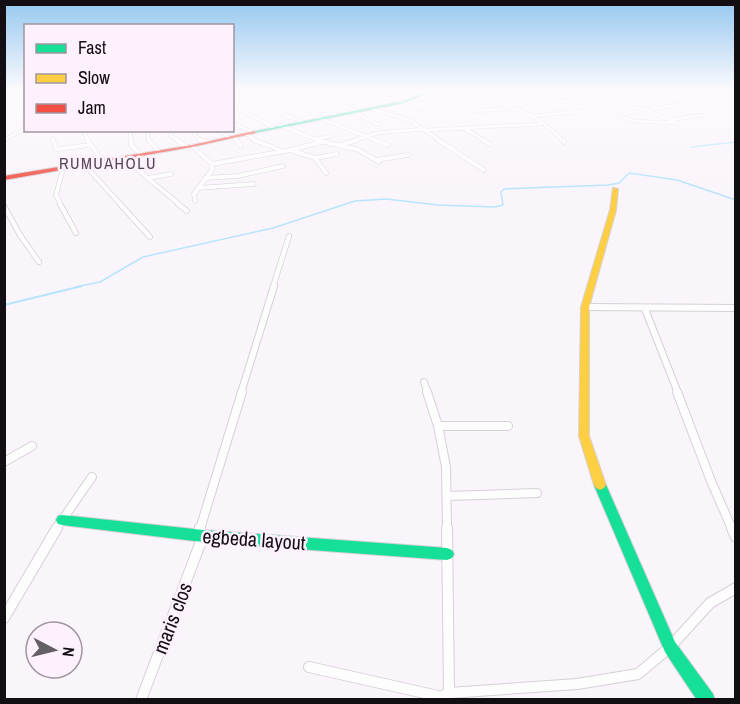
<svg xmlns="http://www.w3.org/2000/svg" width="740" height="704" viewBox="0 0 740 704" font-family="'Archivo Narrow',sans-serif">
	<rect width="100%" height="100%" fill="#faf4fb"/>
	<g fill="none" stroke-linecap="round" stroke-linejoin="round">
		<!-- stream-far1 -->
		<path stroke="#b8e5fd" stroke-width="1.5" d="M 691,147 L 736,142
			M 75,287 L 100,282 L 143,257 L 273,228 L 355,201 L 386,199 L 438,205 L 495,207 L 503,205 L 501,192 L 504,189 L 608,185 L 619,183 L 629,173 L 677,180 L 736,200"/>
		<!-- stream -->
		<path stroke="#b8e5fd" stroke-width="2" d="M 4,305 L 82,286"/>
		<defs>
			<path id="street-far5" d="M 355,91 L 423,106 L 422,108
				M 416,91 L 429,92
				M 435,91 C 482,96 530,105 563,141
				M 577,91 L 587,97 L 646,110 L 675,122
				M 621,91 L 632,92
				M 720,91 L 736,99
				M 232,94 L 249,91
				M 331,96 L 322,98 L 358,111
				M 487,97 L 494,91
				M 671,97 L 698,106 L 726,103
				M 254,98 L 282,92
				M 297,99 L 336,115
				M 274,100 L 282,114 L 301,121
				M 420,103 L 442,104
				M 512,104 L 592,100
				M 4,107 L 18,91
				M 239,109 L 273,127
				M 371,109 L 409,120 L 441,141
				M 647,110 L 687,103
				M 475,111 L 516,108
				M 354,112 L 379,125
				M 532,116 L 585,111 L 592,105 L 623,98 L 668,95 L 706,96
				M 622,117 L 634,121 L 675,123
				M 319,118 L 378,141
				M 671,120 L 701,115
				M 232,123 L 252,132
				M 280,125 L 320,141
				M 464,128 L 485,141
				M 83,130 L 88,141
				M 130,130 L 131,141
				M 192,130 L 198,139 L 205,141
				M 220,130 L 229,138
				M 426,130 L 541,124
				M 147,131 L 149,141
				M 246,134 L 257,141
				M 170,135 L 179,141
				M 234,137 L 237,141
				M 53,138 L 54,141
				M 315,139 L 331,136
				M 4,140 L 26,128
				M 353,141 L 377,133 L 424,129"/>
			<path id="street-far4" d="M 53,140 L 56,149 L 90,145
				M 87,140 L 103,161
				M 131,140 L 131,145 L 142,155
				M 149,140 L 159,152
				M 177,140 L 187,147
				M 200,140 L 208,142
				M 236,140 L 241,146
				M 254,140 L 280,150
				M 316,140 L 359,150 L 379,162
				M 374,140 L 388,145
				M 438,140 L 484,170
				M 483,140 L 490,144
				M 562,140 L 564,142
				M 341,145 L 357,140
				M 192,146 L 212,164 L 212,170 L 194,194 L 195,201
				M 294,149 L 322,142
				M 127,158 C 142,176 162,189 180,205
				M 315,158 L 337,154
				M 376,160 L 408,155
				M 84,164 L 121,205
				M 212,164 L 290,150 L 315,158 L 326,173
				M 148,178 L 171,174
				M 205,178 L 238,176 L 283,166
				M 198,188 L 254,184
				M 61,205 L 56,195 L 63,168"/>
			<path id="street-far3" d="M 60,204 L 76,233
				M 120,204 L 150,237
				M 178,204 L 187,211
				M 4,206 L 20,235 L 39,262
				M 273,287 L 289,236"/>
			<path id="street-far2" d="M 585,307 L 736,308
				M 645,309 L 678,393
				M 424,382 L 428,393
				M 241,393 L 274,286"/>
			<path id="street-far1" d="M 427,392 L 438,426 L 446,467 L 447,529
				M 677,392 L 711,481 L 732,529
				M 438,426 L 508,426
				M 4,462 L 32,446
				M 447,496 L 537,493
				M 56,529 L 92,477
				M 200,529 L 242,392"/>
			<path id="street" d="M 447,528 L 449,693
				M 732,528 L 736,537
				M 198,535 L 200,528
				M 4,618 L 57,528
				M 309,667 L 438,696
				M 141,700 L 203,536
				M 435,700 L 449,693 L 577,684 L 638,674 L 670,647 L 710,603 L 736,588"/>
			<path id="fast" d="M 428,91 L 433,91 L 404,103 L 254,133 L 252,132 L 403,101 Z
				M 600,480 L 604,482 L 606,485 L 675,642 L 713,694 L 715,700 L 697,700 L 665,652 L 594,485 L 596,482 Z
				M 62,515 L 203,530 L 447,548 L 452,550 L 454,554 L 452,558 L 447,560 L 203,542 L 62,525 L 58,524 L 56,520 L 58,516 Z"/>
			<path id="slow" d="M 613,188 L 618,189 L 616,210 L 589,307 L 589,436 L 606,485 L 604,488 L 600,490 L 596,488 L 594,485 L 579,436 L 581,307 L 610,210 Z"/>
			<path id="jam" d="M 254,131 L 256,133 L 192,147 L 4,180 L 4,176 L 192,145 Z"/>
		</defs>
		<!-- street-far5 casing -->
		<use href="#street-far5" stroke="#d6d0d7" stroke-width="4"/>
		<!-- street-far4 casing -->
		<use href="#street-far4" stroke="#d6d0d7" stroke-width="5"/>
		<!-- street-far3 casing -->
		<use href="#street-far3" stroke="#d6d0d7" stroke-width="6"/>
		<!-- street-far2 casing -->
		<use href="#street-far2" stroke="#d6d0d7" stroke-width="8"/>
		<!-- street-far1 casing -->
		<use href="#street-far1" stroke="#d6d0d7" stroke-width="10"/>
		<!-- street casing -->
		<use href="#street" stroke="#d6d0d7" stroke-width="12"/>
		<!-- fast casing -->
		<use href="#fast" stroke="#d6d0d7" stroke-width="2"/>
		<!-- slow casing -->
		<use href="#slow" stroke="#d6d0d7" stroke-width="2"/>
		<!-- jam casing -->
		<use href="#jam" stroke="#d6d0d7" stroke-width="2"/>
		<!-- street-far5 -->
		<use href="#street-far5" stroke="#fefdfe" stroke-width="3"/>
		<!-- street-far4 -->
		<use href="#street-far4" stroke="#fefdfe" stroke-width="4"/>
		<!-- street-far3 -->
		<use href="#street-far3" stroke="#fefdfe" stroke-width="4.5"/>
		<!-- street-far2 -->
		<use href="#street-far2" stroke="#fefdfe" stroke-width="6"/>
		<!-- street-far1 -->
		<use href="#street-far1" stroke="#fefdfe" stroke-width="8"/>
		<!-- street -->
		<use href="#street" stroke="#fefdfe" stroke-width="10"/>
		<!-- fast -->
		<use href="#fast" fill="#16e098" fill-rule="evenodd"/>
		<!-- slow -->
		<use href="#slow" fill="#ffcf43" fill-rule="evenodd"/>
		<!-- jam -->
		<use href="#jam" fill="#f24e42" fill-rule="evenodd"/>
	</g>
	<!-- sky -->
	<linearGradient id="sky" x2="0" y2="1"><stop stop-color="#95c8f0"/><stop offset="0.48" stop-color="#fdfafd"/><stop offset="1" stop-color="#fdfafd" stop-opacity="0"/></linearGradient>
	<rect width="740" height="189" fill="url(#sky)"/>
	<g text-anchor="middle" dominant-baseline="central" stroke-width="5" stroke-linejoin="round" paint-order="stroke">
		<!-- far-quarter labels -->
		<g font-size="16" letter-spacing="1.5" fill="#534754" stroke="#fdf1fe">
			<text x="108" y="163">RUMUAHOLU</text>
		</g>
		<!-- near-street labels -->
		<g font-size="20" fill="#130e14" stroke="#fdf1fe">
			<text transform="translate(254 539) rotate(4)">egbeda layout</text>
			<text transform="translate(172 618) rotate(-69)">maris clos</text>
		</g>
	</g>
	<!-- border -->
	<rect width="740" height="704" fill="none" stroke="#130e14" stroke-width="12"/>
	<!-- legend -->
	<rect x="24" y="24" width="210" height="108" fill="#fdf1fe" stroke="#9f96a0" stroke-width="1.5"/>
	<rect x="36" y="44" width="30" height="9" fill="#16e098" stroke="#9f96a0" stroke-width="1.5"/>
	<text x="78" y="54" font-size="18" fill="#130e14">Fast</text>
	<rect x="36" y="74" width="30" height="9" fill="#ffcf43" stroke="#9f96a0" stroke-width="1.5"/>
	<text x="78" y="84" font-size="18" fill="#130e14">Slow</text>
	<rect x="36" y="104" width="30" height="9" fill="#f24e42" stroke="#9f96a0" stroke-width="1.5"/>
	<text x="78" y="114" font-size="18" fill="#130e14">Jam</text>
	<!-- north arrow -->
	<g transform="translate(54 650) rotate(97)"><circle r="28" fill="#fdf1fe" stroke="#9f96a0" stroke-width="1.5"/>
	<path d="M0-4.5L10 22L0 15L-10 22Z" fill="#645e65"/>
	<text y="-9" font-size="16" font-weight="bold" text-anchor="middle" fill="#130e14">N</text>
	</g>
</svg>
